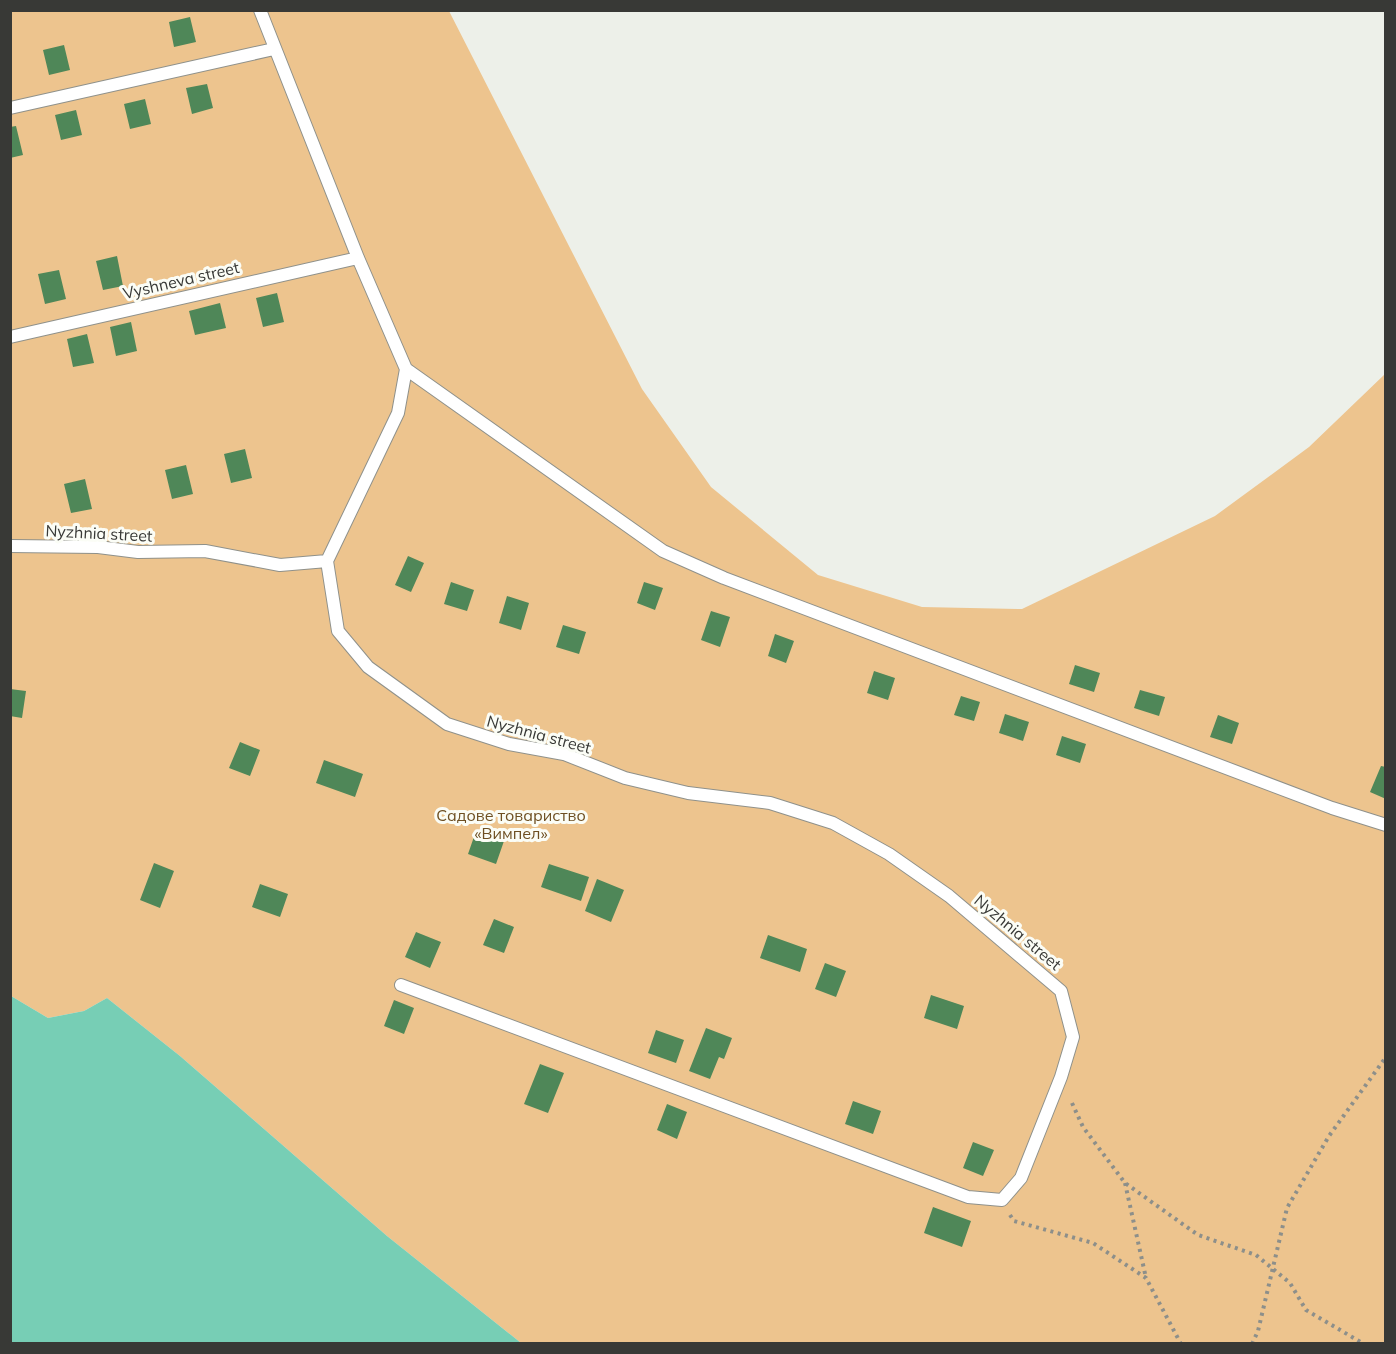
<svg xmlns="http://www.w3.org/2000/svg" width="1396" height="1354" viewBox="0 0 1396 1354" font-family="Mulish,sans-serif">
	<rect width="100%" height="100%" fill="#edf0e9"/>
	<!-- green -->
	<path fill="#edc48e" d="M 11,11 L 449,11 L 642,389 L 711,487 L 818,575 L 922,607 L 1022,609 L 1215,516 L 1309,447 L 1385,374 L 1385,1343 L 521,1343 L 387,1236 L 180,1056 L 107,998 L 84,1011 L 48,1018 L 11,996 Z"/>
	<!-- water -->
	<path fill="#77ceb5" d="M 11,996 L 48,1018 L 84,1011 L 107,998 L 180,1056 L 387,1236 L 521,1343 L 11,1343 Z"/>
	<!-- building -->
	<path fill="#4f8758" d="M 190,17 L 196,42 L 174,47 L 169,22 Z
		M 64,45 L 70,70 L 49,75 L 43,50 Z
		M 207,84 L 213,108 L 192,114 L 186,88 Z
		M 145,99 L 151,124 L 130,129 L 124,104 Z
		M 76,110 L 82,135 L 61,140 L 55,115 Z
		M 16,126 L 23,155 L 10,158 L 10,127 Z
		M 117,256 L 123,286 L 103,290 L 96,261 Z
		M 59,270 L 66,299 L 45,304 L 38,274 Z
		M 277,293 L 284,322 L 263,327 L 256,298 Z
		M 220,303 L 226,328 L 195,335 L 189,311 Z
		M 131,322 L 137,351 L 116,356 L 110,327 Z
		M 87,334 L 94,363 L 73,367 L 67,339 Z
		M 245,449 L 252,478 L 231,483 L 224,454 Z
		M 186,465 L 193,494 L 172,499 L 165,470 Z
		M 85,479 L 92,509 L 71,513 L 64,484 Z
		M 408,556 L 424,563 L 411,592 L 395,585 Z
		M 451,582 L 474,590 L 467,611 L 444,604 Z
		M 644,582 L 663,588 L 655,610 L 637,603 Z
		M 507,596 L 529,603 L 521,630 L 499,623 Z
		M 711,611 L 730,617 L 720,647 L 701,640 Z
		M 563,625 L 586,632 L 579,654 L 556,647 Z
		M 775,634 L 794,641 L 786,663 L 768,656 Z
		M 1075,665 L 1100,673 L 1094,692 L 1069,684 Z
		M 874,671 L 895,678 L 888,700 L 867,693 Z
		M 10,689 L 26,691 L 22,718 L 10,716 Z
		M 1140,690 L 1165,697 L 1159,716 L 1134,708 Z
		M 961,696 L 980,702 L 974,721 L 954,715 Z
		M 1005,714 L 1029,722 L 1023,741 L 999,733 Z
		M 1218,715 L 1239,723 L 1232,744 L 1210,737 Z
		M 1062,736 L 1086,744 L 1080,763 L 1056,755 Z
		M 240,742 L 260,750 L 250,776 L 229,768 Z
		M 324,760 L 363,774 L 355,797 L 316,783 Z
		M 1381,766 L 1386,767 L 1386,799 L 1370,792 Z
		M 476,831 L 504,841 L 496,864 L 468,854 Z
		M 154,863 L 174,871 L 160,908 L 140,900 Z
		M 549,864 L 589,877 L 581,901 L 541,887 Z
		M 597,879 L 624,890 L 611,922 L 585,911 Z
		M 260,884 L 288,894 L 280,917 L 252,907 Z
		M 494,919 L 514,927 L 504,953 L 483,945 Z
		M 416,932 L 441,942 L 430,968 L 405,957 Z
		M 768,935 L 807,949 L 800,972 L 760,958 Z
		M 825,963 L 846,971 L 836,997 L 815,989 Z
		M 931,995 L 964,1006 L 957,1029 L 924,1018 Z
		M 394,1000 L 414,1008 L 404,1034 L 384,1026 Z
		M 706,1028 L 732,1038 L 724,1059 L 719,1057 L 710,1079 L 689,1071 Z
		M 656,1030 L 684,1040 L 676,1063 L 648,1053 Z
		M 540,1064 L 564,1073 L 548,1113 L 524,1104 Z
		M 853,1101 L 881,1111 L 873,1134 L 845,1124 Z
		M 667,1104 L 687,1112 L 677,1139 L 657,1130 Z
		M 973,1142 L 994,1150 L 983,1176 L 963,1168 Z
		M 933,1207 L 971,1221 L 962,1247 L 924,1233 Z"/>
	<g fill="none" stroke-linecap="round" stroke-linejoin="round">
		<defs>
			<path id="service" d="M 260,10 L 358,258 L 406,369
				M 10,108 L 274,49
				M 10,337 L 358,258
				M 406,369 L 663,551 L 724,578 L 1332,808 L 1386,825
				M 10,546 L 98,547 L 138,552 L 205,551 L 280,565 L 327,561 L 338,631 L 368,667 L 447,724 L 509,744 L 564,754 L 625,778 L 688,793 L 770,803 L 833,823 L 889,854 L 949,896 L 1061,991 L 1073,1037 L 1061,1077 L 1021,1178 L 1002,1200 L 968,1197 L 401,985
				M 327,561 L 398,413 L 406,369"/>
		</defs>
		<!-- service casing -->
		<use href="#service" stroke="#8f918b" stroke-width="14"/>
		<!-- path -->
		<path stroke="#8d8f8a" stroke-width="4" stroke-dasharray="3 4.5" stroke-linecap="butt" d="M 1072,1103 L 1083,1127 L 1125,1183 L 1198,1235 L 1256,1255 L 1290,1283 L 1306,1310 L 1364,1344
			M 1125,1183 L 1146,1278
			M 1010,1215 L 1014,1221 L 1093,1243 L 1146,1278 L 1181,1344
			M 1252,1344 L 1258,1331 L 1287,1208 L 1329,1136 L 1386,1057"/>
		<!-- service -->
		<use href="#service" stroke="#fff" stroke-width="12"/>
	</g>
	<g text-anchor="middle" dominant-baseline="central" stroke-width="6" stroke-linejoin="round" paint-order="stroke">
		<!-- street labels -->
		<g font-size="16" fill="#383936" stroke="#fbfdf6">
			<text transform="translate(181 280) rotate(-13)">Vyshneva street</text>
			<text transform="translate(99 533) rotate(3)">Nyzhnia street</text>
			<text transform="translate(539 734) rotate(15)">Nyzhnia street</text>
			<text transform="translate(1018 932) rotate(40)">Nyzhnia street</text>
		</g>
		<!-- park labels -->
		<g font-size="16" fill="#6e4f22" stroke="#fbfdf6">
			<text x="511" y="815">Садове товариство<tspan x="511" dy="18">«Вимпел»</tspan></text>
		</g>
	</g>
	<!-- border -->
	<rect width="1396" height="1354" fill="none" stroke="#383936" stroke-width="24"/>
</svg>
